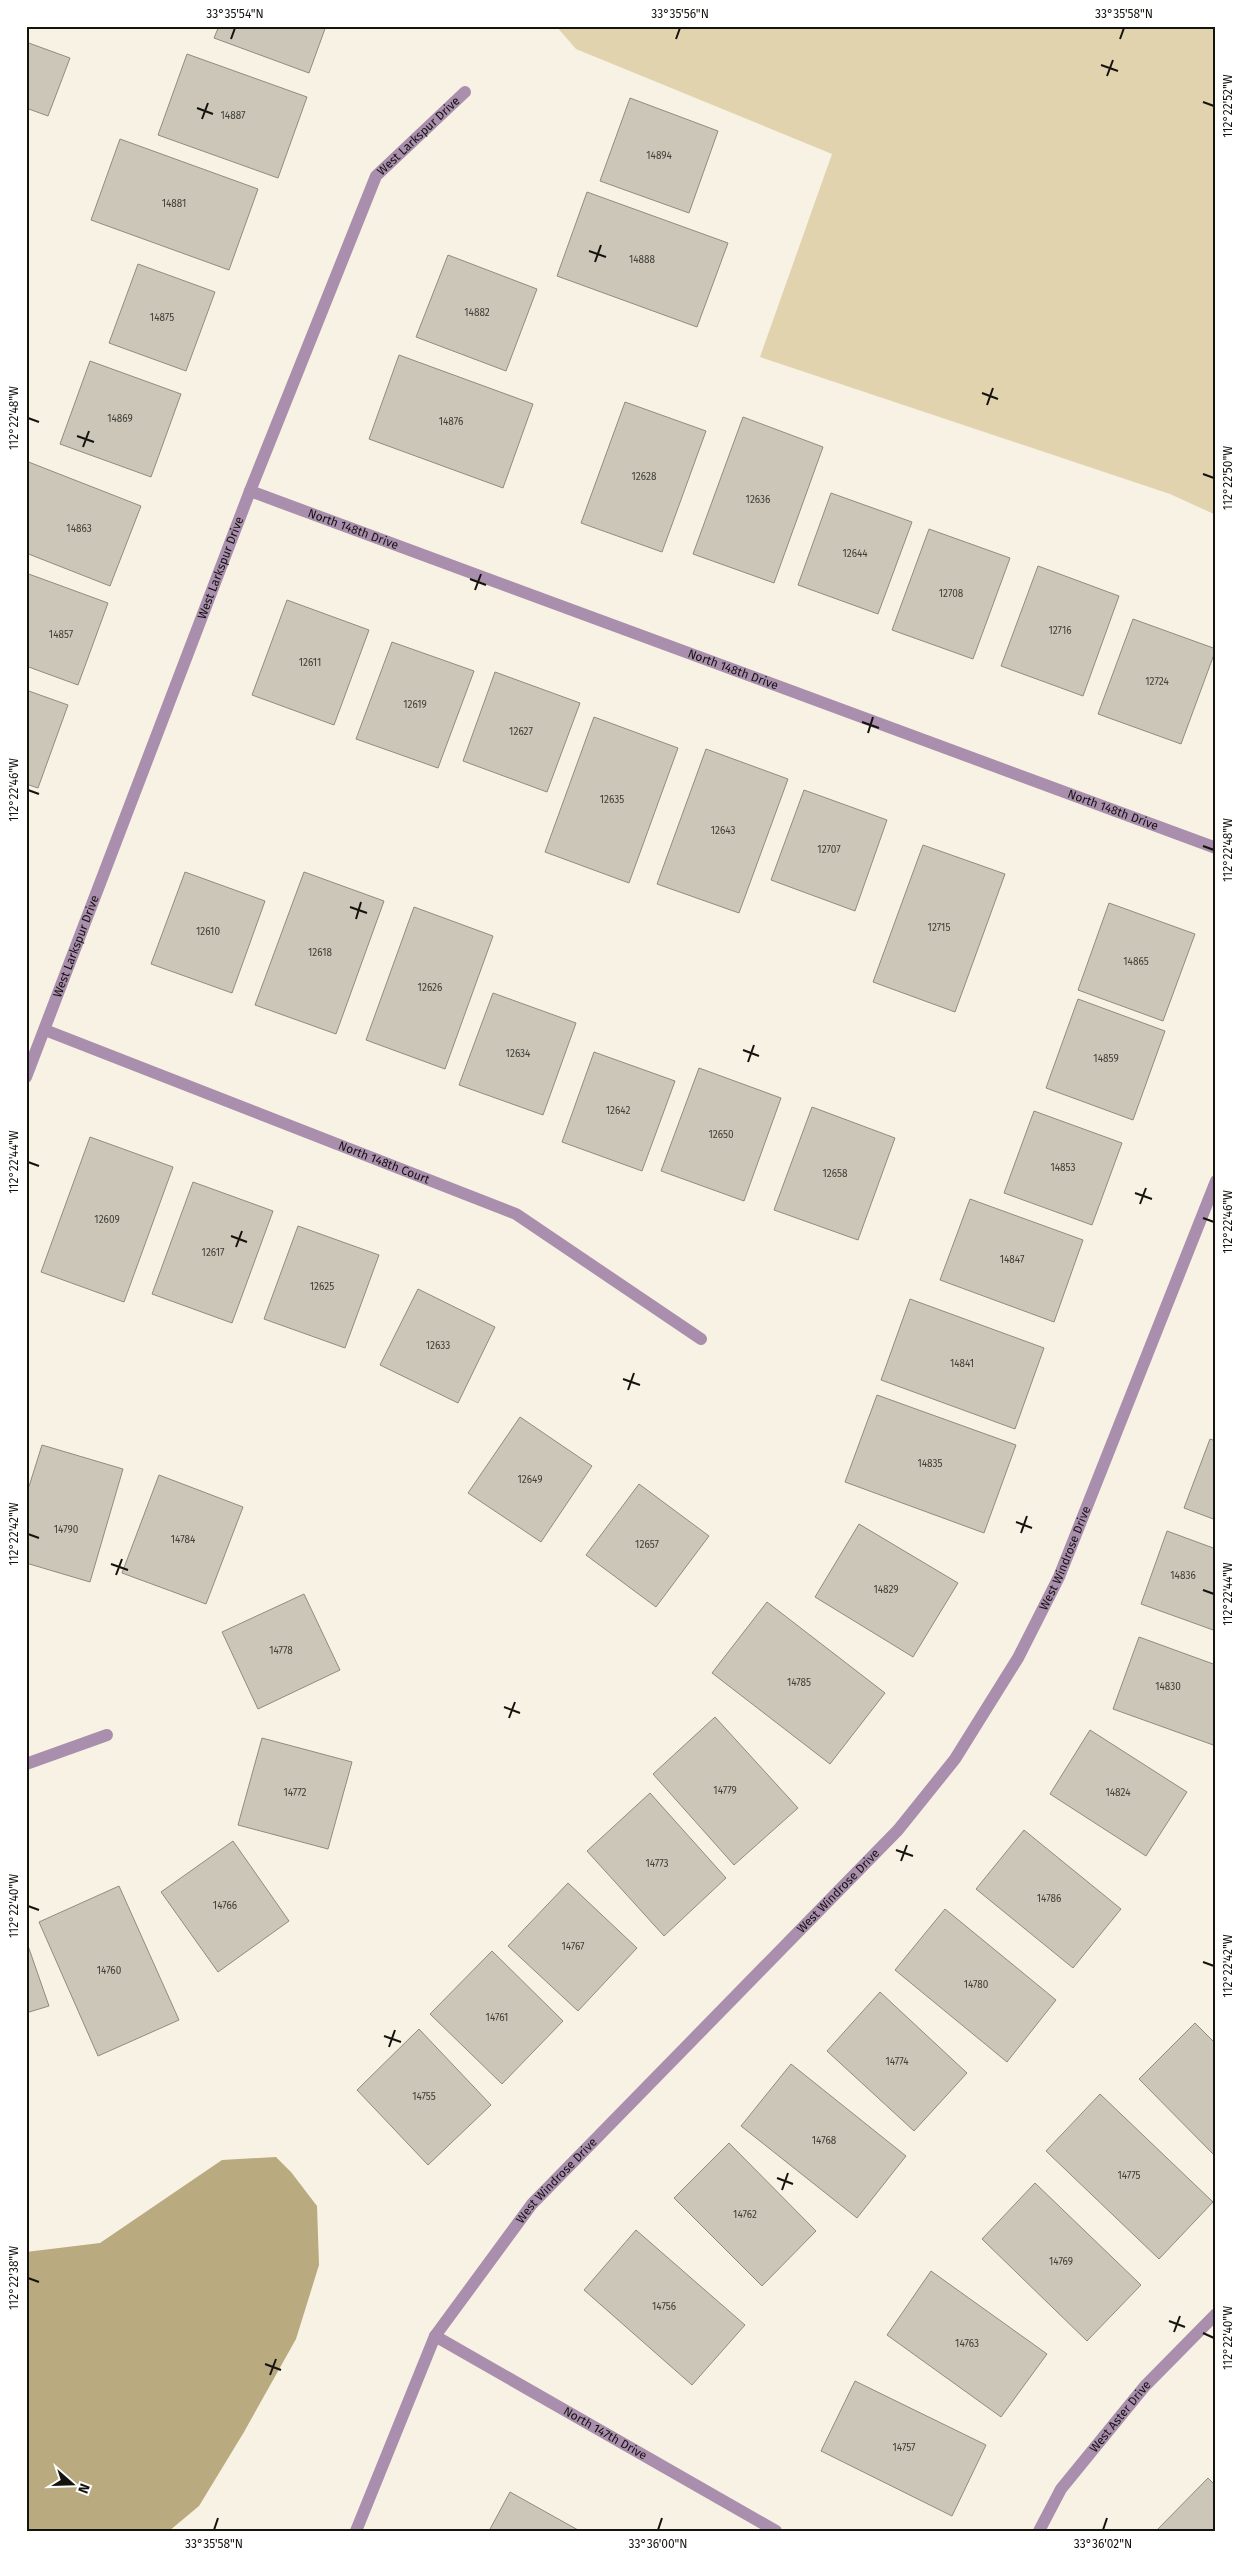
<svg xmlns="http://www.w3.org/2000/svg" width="1242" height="2557" viewBox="0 0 1242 2557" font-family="'Fira Sans',sans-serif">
	<rect width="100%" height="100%" fill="#f7f2e3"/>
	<!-- green -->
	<path fill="#e1d3ad" d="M 556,26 L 1216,26 L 1216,515 L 1170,494 L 760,357 L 832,154 L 576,49 Z"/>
	<!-- water -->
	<path fill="#b9aa7f" d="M 276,2157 L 291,2172 L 317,2206 L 319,2265 L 296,2339 L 244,2432 L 199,2506 L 169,2531 L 26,2531 L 26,2252 L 100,2243 L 222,2160 Z"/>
	<!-- building -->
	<path fill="#cbc6b8" stroke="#908c7e" d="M 219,26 L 326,26 L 309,73 L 214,38 Z
		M 26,42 L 70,58 L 48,116 L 26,108 Z
		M 187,54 L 307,97 L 278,178 L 158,135 Z
		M 630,98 L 718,131 L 689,213 L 600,181 Z
		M 120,139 L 258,189 L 229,270 L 91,220 Z
		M 587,192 L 728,243 L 697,327 L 557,276 Z
		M 448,255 L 537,289 L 506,371 L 416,337 Z
		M 138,264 L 215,292 L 186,371 L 109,343 Z
		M 399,355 L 533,404 L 503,488 L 369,439 Z
		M 90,361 L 181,394 L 151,477 L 60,444 Z
		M 625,402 L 706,431 L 662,552 L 581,523 Z
		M 743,417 L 823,447 L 774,583 L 693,554 Z
		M 26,461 L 141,506 L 110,586 L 26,553 Z
		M 831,493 L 912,522 L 878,614 L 798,585 Z
		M 929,529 L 1010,558 L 973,659 L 892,630 Z
		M 1038,566 L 1119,596 L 1083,696 L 1001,666 Z
		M 26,573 L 108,603 L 78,685 L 26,666 Z
		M 287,600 L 369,630 L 334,725 L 252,695 Z
		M 1133,619 L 1216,649 L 1181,744 L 1098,714 Z
		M 392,642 L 474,671 L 438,768 L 356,739 Z
		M 495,672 L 580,703 L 547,792 L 463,761 Z
		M 26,690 L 68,705 L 38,788 L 26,784 Z
		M 594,717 L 678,748 L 629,883 L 545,852 Z
		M 706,749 L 788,779 L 739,913 L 657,884 Z
		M 804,790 L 887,820 L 855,911 L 771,880 Z
		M 923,845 L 1005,874 L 955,1012 L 873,982 Z
		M 185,872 L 265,901 L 232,993 L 151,964 Z
		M 304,872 L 384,901 L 336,1034 L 255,1005 Z
		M 1109,903 L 1195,934 L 1163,1021 L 1078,990 Z
		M 414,907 L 493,936 L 445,1069 L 366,1040 Z
		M 493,993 L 576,1023 L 543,1115 L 459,1085 Z
		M 1078,999 L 1165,1031 L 1133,1120 L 1046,1088 Z
		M 594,1052 L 675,1081 L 642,1171 L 562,1142 Z
		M 699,1068 L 781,1098 L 744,1201 L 661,1171 Z
		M 812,1107 L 895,1138 L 858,1240 L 774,1210 Z
		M 1034,1111 L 1122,1143 L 1092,1225 L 1004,1193 Z
		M 90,1137 L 173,1167 L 124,1302 L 41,1272 Z
		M 193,1182 L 273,1211 L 232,1323 L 152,1294 Z
		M 970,1199 L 1083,1240 L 1054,1322 L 940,1280 Z
		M 298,1226 L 379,1255 L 345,1348 L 264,1319 Z
		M 418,1289 L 495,1327 L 458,1403 L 380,1365 Z
		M 910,1299 L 1044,1348 L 1015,1429 L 881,1380 Z
		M 877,1395 L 1016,1445 L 984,1533 L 845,1482 Z
		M 520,1417 L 592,1466 L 541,1542 L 468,1493 Z
		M 1210,1439 L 1216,1441 L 1216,1520 L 1184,1508 Z
		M 42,1445 L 123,1469 L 90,1582 L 26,1563 L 26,1496 Z
		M 159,1475 L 243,1507 L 206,1604 L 122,1573 Z
		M 639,1484 L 709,1536 L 656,1607 L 586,1555 Z
		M 859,1524 L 958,1583 L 913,1657 L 815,1597 Z
		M 1167,1531 L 1216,1549 L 1216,1631 L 1141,1604 Z
		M 304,1594 L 340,1670 L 258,1709 L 222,1632 Z
		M 767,1602 L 885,1693 L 830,1764 L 712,1673 Z
		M 1139,1637 L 1216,1665 L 1216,1746 L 1113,1709 Z
		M 715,1717 L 798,1808 L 734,1865 L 653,1774 Z
		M 1090,1730 L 1187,1792 L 1146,1856 L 1050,1794 Z
		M 262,1738 L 352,1762 L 328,1849 L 238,1825 Z
		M 650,1793 L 726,1878 L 664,1936 L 587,1851 Z
		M 1024,1830 L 1121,1909 L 1073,1968 L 976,1889 Z
		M 233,1841 L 289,1921 L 218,1972 L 161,1892 Z
		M 568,1883 L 637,1948 L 578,2011 L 508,1946 Z
		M 119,1886 L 179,2020 L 98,2056 L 39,1922 Z
		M 945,1909 L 1056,2000 L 1007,2062 L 895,1970 Z
		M 26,1940 L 49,2006 L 26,2013 Z
		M 492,1951 L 563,2021 L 502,2084 L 430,2014 Z
		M 880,1992 L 967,2073 L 914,2131 L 827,2051 Z
		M 1195,2023 L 1216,2044 L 1216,2157 L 1139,2079 Z
		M 419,2029 L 491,2105 L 428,2165 L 357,2090 Z
		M 791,2064 L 906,2156 L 857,2218 L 741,2126 Z
		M 1100,2094 L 1213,2202 L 1159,2259 L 1046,2151 Z
		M 729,2143 L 816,2231 L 762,2286 L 674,2198 Z
		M 1035,2183 L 1141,2285 L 1087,2341 L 982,2239 Z
		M 636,2230 L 745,2325 L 692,2385 L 584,2290 Z
		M 931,2271 L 1047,2354 L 1001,2417 L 887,2335 Z
		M 855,2381 L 986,2445 L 952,2516 L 821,2451 Z
		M 1208,2478 L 1216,2486 L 1216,2531 L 1156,2531 Z
		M 510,2492 L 578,2530 L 577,2531 L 489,2531 Z"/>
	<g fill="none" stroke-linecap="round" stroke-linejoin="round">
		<!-- minor -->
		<g stroke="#a98ead" stroke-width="12">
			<path id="s1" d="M 250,491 L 1216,848"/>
			<path id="s2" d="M 45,1030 L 516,1214 L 701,1339"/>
			<path id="s3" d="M 26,1077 L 250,491 L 376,176 L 465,92"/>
			<path d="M 26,1764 L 107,1735"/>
			<path id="s4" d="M 435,2336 L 776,2531"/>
			<path id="s5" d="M 356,2531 L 435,2336 L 532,2204 L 898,1830 L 955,1759 L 1018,1658 L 1059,1577 L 1216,1181"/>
			<path id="s6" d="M 1039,2531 L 1061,2489 L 1145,2386 L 1216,2314"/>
		</g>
	</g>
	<!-- ticks -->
	<path fill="none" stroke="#15130e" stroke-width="2" d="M 231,39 L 235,28M 676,39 L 680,28M 1120,39 L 1124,28M 1101,65 L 1118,71M 1107,76 L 1113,60M 1203,102 L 1214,106M 197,108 L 213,114M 202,119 L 208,103M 589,251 L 606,257M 595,262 L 601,245M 982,393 L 998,399M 987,405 L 993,388M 28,418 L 39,422M 77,436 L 94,442M 83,447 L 89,431M 1203,474 L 1214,478M 470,579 L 486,585M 475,590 L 481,574M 862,722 L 879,728M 868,733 L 873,717M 28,790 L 39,794M 1203,846 L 1214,850M 350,907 L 367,913M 356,919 L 361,902M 743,1050 L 759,1056M 748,1062 L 754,1045M 28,1162 L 39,1166M 1135,1193 L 1152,1199M 1140,1204 L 1146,1188M 1203,1218 L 1214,1222M 231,1236 L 247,1242M 236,1247 L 242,1231M 623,1379 L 640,1385M 628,1390 L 634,1373M 1016,1522 L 1032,1528M 1021,1533 L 1027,1516M 28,1534 L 39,1538M 111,1564 L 128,1570M 116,1575 L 122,1559M 1203,1590 L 1214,1594M 504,1707 L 520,1713M 509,1718 L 515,1702M 896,1850 L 913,1856M 901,1861 L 907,1845M 28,1906 L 39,1910M 1203,1962 L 1214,1966M 384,2036 L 401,2042M 389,2047 L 395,2030M 777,2178 L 793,2184M 782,2190 L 788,2173M 28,2278 L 39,2282M 1169,2321 L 1185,2327M 1174,2332 L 1180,2316M 1203,2333 L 1214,2338M 265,2364 L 281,2370M 270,2375 L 276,2359M 214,2530 L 218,2518M 658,2530 L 662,2518M 1103,2530 L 1107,2518"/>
	<g text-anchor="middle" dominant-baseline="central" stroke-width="5" stroke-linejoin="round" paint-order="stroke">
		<!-- number labels -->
		<g font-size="10" fill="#424038">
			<text x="233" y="116">14887</text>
			<text x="659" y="156">14894</text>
			<text x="174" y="204">14881</text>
			<text x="642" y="260">14888</text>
			<text x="477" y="313">14882</text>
			<text x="162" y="318">14875</text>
			<text x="120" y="419">14869</text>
			<text x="451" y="422">14876</text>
			<text x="644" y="477">12628</text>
			<text x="758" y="500">12636</text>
			<text x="79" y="529">14863</text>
			<text x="855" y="554">12644</text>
			<text x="951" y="594">12708</text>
			<text x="1060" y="631">12716</text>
			<text x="61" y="635">14857</text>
			<text x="310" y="663">12611</text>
			<text x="1157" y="682">12724</text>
			<text x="415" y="705">12619</text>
			<text x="521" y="732">12627</text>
			<text x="612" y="800">12635</text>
			<text x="723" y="831">12643</text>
			<text x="829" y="850">12707</text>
			<text x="939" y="928">12715</text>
			<text x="208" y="932">12610</text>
			<text x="320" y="953">12618</text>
			<text x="1136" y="962">14865</text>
			<text x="430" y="988">12626</text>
			<text x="518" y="1054">12634</text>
			<text x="1106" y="1059">14859</text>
			<text x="618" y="1111">12642</text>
			<text x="721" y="1135">12650</text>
			<text x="1063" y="1168">14853</text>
			<text x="835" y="1174">12658</text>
			<text x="107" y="1220">12609</text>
			<text x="213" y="1253">12617</text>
			<text x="1012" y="1260">14847</text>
			<text x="322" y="1287">12625</text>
			<text x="438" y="1346">12633</text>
			<text x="962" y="1364">14841</text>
			<text x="930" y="1464">14835</text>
			<text x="530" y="1480">12649</text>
			<text x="66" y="1530">14790</text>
			<text x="183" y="1540">14784</text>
			<text x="647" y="1545">12657</text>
			<text x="1183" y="1576">14836</text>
			<text x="886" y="1590">14829</text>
			<text x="281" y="1651">14778</text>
			<text x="799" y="1683">14785</text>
			<text x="1168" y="1687">14830</text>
			<text x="725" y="1791">14779</text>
			<text x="295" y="1793">14772</text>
			<text x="1118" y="1793">14824</text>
			<text x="657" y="1864">14773</text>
			<text x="1049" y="1899">14786</text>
			<text x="225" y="1906">14766</text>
			<text x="573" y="1947">14767</text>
			<text x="109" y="1971">14760</text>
			<text x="976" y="1985">14780</text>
			<text x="497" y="2018">14761</text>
			<text x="897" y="2062">14774</text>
			<text x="424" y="2097">14755</text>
			<text x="824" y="2141">14768</text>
			<text x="1129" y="2176">14775</text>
			<text x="745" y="2215">14762</text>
			<text x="1061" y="2262">14769</text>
			<text x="664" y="2307">14756</text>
			<text x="967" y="2344">14763</text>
			<text x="904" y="2448">14757</text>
		</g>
		<!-- street labels -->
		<g font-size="12" fill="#15130e" stroke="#fff">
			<text stroke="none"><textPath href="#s3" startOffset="1025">West Larkspur Drive</textPath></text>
			<text stroke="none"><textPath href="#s1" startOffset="110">North 148th Drive</textPath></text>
			<text stroke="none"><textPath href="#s3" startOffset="545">West Larkspur Drive</textPath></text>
			<text stroke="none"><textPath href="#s1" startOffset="515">North 148th Drive</textPath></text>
			<text stroke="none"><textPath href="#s1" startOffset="920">North 148th Drive</textPath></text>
			<text stroke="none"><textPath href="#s3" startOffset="140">West Larkspur Drive</textPath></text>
			<text stroke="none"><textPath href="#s2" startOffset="364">North 148th Court</textPath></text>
			<text stroke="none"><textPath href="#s5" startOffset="1218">West Windrose Drive</textPath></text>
			<text stroke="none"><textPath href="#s5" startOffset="812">West Windrose Drive</textPath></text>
			<text stroke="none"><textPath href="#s5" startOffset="408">West Windrose Drive</textPath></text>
			<text stroke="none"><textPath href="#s6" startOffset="141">West Aster Drive</textPath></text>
			<text stroke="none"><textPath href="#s4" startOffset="196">North 147th Drive</textPath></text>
		</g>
	</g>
	<!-- border -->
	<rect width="1242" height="2557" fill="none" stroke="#ffffff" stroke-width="55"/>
	<!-- north arrow -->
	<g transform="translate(72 2484) rotate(110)" stroke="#ffffff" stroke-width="4" paint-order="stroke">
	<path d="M0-4L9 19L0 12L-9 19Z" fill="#15130e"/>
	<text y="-8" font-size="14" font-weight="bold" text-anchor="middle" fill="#15130e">N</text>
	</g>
	<rect x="28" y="28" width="1186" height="2502" fill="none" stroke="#15130e" stroke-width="2"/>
	<g font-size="12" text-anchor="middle" fill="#15130e">
		<text x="235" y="18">33°35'54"N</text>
		<text x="680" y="18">33°35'56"N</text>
		<text x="1124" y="18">33°35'58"N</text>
		<text transform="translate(1228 106) rotate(-90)" y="4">112°22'52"W</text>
		<text transform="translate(14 418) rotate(-90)" y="4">112°22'48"W</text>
		<text transform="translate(1228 478) rotate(-90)" y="4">112°22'50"W</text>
		<text transform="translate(14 790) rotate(-90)" y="4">112°22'46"W</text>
		<text transform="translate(1228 850) rotate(-90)" y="4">112°22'48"W</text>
		<text transform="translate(14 1162) rotate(-90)" y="4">112°22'44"W</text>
		<text transform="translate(1228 1222) rotate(-90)" y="4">112°22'46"W</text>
		<text transform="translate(14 1534) rotate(-90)" y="4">112°22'42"W</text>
		<text transform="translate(1228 1594) rotate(-90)" y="4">112°22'44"W</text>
		<text transform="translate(14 1906) rotate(-90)" y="4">112°22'40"W</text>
		<text transform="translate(1228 1966) rotate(-90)" y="4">112°22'42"W</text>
		<text transform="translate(14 2278) rotate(-90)" y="4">112°22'38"W</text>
		<text transform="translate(1228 2338) rotate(-90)" y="4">112°22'40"W</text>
		<text x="214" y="2548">33°35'58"N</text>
		<text x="658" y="2548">33°36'00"N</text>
		<text x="1103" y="2548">33°36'02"N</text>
	</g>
</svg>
